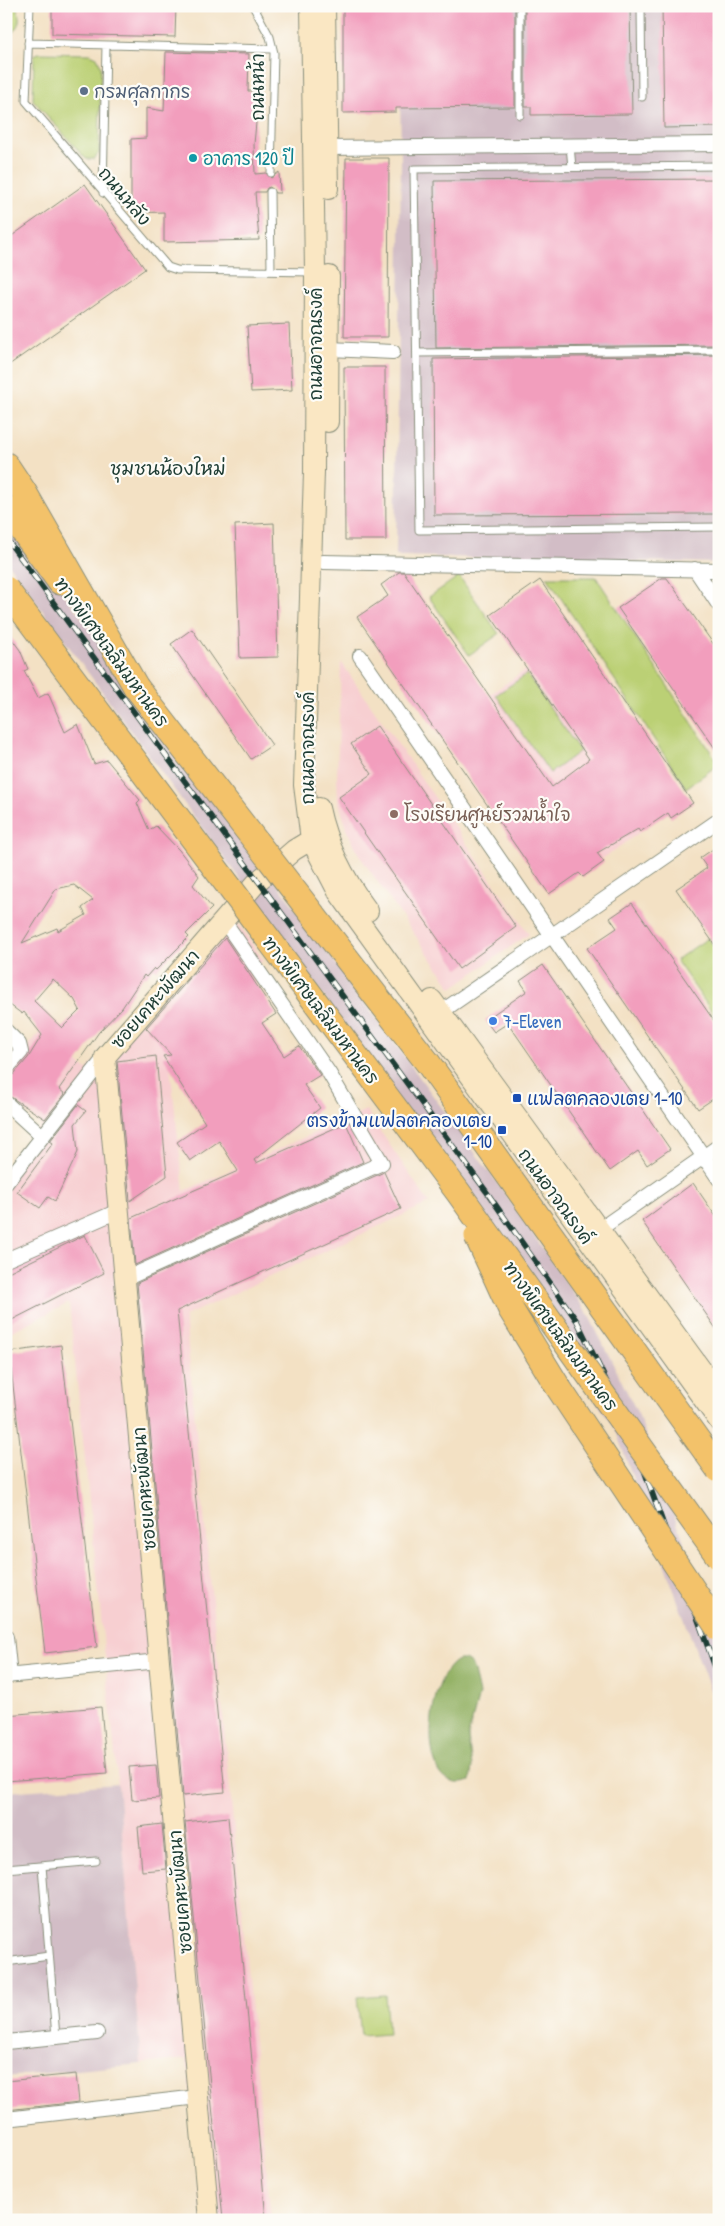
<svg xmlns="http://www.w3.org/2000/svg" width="725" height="2226" viewBox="0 0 725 2226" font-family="'Patrick Hand','Playpen Sans Thai',sans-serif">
	<rect width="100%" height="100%" fill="#fdfcf7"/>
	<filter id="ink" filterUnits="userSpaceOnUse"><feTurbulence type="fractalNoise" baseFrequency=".02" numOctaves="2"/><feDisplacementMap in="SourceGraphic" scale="10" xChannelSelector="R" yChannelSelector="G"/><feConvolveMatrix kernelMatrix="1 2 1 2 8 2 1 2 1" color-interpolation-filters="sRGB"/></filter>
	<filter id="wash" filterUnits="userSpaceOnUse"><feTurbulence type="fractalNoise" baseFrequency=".0096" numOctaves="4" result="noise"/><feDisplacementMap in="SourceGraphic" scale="20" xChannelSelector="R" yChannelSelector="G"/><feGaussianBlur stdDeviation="1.12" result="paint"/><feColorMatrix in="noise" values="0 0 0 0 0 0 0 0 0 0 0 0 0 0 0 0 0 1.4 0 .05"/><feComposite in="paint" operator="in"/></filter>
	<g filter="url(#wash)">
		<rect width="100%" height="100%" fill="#f3e1c4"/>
		<!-- built -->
		<path fill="#f7cfd1" d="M 341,662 L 529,934 L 452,988 L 361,858 L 347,830 L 338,799 L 337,778 Z
			M 527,669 L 640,832 L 602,859 L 489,695 Z
			M 229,910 L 263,960 L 169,1057 L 184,1191 L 366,1110 L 429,1203 L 185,1316 L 271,2220 L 202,2220 L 187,2059 L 141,2064 L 118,1784 L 69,1303 L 6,1334 L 6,1179 L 41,1125 L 6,1094 L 6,1074 L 40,1032 L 87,1070 Z"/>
		<!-- industrial -->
		<path fill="#d2bdc6" d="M 399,6 L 719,6 L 719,563 L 396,556 L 401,162 Z
			M 6,515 L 498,1184 L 588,1314 L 639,1416 L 719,1640 L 719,1714 L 615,1429 L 300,961 L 6,561 Z
			M 118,1784 L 141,2064 L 6,2077 L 6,1792 Z"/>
		<!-- green -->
		<path fill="#bbd075" stroke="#6d8654" d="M 6,6 L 16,6 C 23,21 18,29 6,38 Z
			M 39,53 L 90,54 L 97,57 L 101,67 L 99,153 L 94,159 L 86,159 L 33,100 L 34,55 Z
			M 459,576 L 499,634 L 469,655 L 429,597 Z
			M 547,577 L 596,577 L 719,764 L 686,788 Z
			M 527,674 L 580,751 L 550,773 L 496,695 Z
			M 708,938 L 719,953 L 719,1022 L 676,960 Z
			M 385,1995 L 388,2034 L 361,2036 L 357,1997 Z"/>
		<!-- forest -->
		<path fill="#94b266" stroke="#5a784d" d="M 458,1660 L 465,1660 L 471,1664 L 474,1671 L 479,1694 L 468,1737 L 472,1767 L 470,1781 C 414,1801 426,1674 458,1660 Z"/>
		<g id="blocks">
			<!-- building -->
			<path fill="#f29ebd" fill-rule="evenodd" d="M 52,6 L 176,6 L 175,37 L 52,34 Z
				M 343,6 L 515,6 L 515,107 L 396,108 L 396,112 L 343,113 Z
				M 525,6 L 630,6 L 632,114 L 531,115 L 531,107 L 525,107 Z
				M 662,6 L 719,6 L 719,127 L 664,128 Z
				M 166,52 L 249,54 L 248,91 L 259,91 L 254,144 L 255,174 L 266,173 L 271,178 L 279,172 L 280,193 L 275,193 L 270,187 L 267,188 L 265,192 L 255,192 L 259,240 L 164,242 L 164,212 L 131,213 L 131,139 L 146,138 L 146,108 L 164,111 Z
				M 346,158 L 389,158 L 388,337 L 344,337 Z
				M 719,179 L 719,345 L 436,348 L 434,181 Z
				M 85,184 L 145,269 L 6,367 L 6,240 Z
				M 289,324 L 292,390 L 251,392 L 247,326 Z
				M 719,355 L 719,514 L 434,515 L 433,359 Z
				M 344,367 L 385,367 L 386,540 L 345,540 Z
				M 274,523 L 278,657 L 240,658 L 235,525 Z
				M 399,572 L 404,572 L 552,787 L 589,759 L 490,615 L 540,580 L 693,803 L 671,818 L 668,813 L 640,832 L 638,829 L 597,853 L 604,862 L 583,877 L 579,873 L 549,894 L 357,617 L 388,596 L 381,585 Z
				M 662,578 L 667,578 L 719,652 L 719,754 L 618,608 Z
				M 192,629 L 272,745 L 251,759 L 171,644 Z
				M 6,631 L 20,650 L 28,669 L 24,671 L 38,698 L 48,693 L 65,732 L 78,724 L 94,764 L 107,760 L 140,800 L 137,803 L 149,830 L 156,826 L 179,850 L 199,876 L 193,885 L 212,908 L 186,934 L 189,937 L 156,970 L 154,968 L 146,977 L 144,975 L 122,1008 L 99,1032 L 59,1089 L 65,1094 L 45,1119 L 6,1094 L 6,1078 L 13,1075 L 28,1058 L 42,1035 L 24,1012 L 22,1014 L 6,1002 ZM 74,885 L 93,900 L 82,908 L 86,915 L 58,931 L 57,928 L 22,943 L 56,889 ZM 53,979 L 74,999 L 80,1010 L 62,1028 L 34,1001 Z
				M 377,726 L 516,927 L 459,969 L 339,797 L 372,774 L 351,744 Z
				M 719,845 L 719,951 L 676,889 L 707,868 L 700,858 Z
				M 632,903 L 719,1028 L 719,1095 L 698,1109 L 587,948 L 617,928 L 610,918 Z
				M 225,938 L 276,1014 L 262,1023 L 284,1056 L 299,1046 L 320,1075 L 304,1085 L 320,1108 L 254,1160 L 256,1163 L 346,1123 L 363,1162 L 135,1265 L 131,1218 L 238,1171 L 219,1141 L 190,1161 L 177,1142 L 205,1123 L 163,1056 L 171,1055 L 146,1028 Z
				M 543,965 L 670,1149 L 647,1165 L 638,1151 L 610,1171 L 508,1023 L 494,1032 L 485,1020 L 527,991 L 520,981 Z
				M 156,1056 L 167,1176 L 130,1201 L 117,1061 Z
				M 78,1105 L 86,1111 L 75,1124 L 78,1152 L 55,1201 L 48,1197 L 40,1208 L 17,1192 L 53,1143 L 50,1141 Z
				M 384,1172 L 401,1209 L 177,1311 L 225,1792 L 183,1796 L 137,1283 Z
				M 693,1183 L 719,1221 L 719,1333 L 642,1221 Z
				M 85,1235 L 104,1273 L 6,1323 L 6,1273 Z
				M 61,1345 L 97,1647 L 45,1653 L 9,1352 Z
				M 101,1707 L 107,1773 L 6,1781 L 6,1715 Z
				M 156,1765 L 159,1798 L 132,1800 L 129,1767 Z
				M 228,1817 L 251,2050 L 266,2220 L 223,2220 L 208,2064 L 185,1822 Z
				M 162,1824 L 166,1869 L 142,1871 L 138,1827 Z
				M 76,2074 L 79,2102 L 6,2110 L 6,2081 Z"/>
		</g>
	</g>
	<g filter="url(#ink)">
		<use href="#blocks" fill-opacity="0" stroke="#898f7c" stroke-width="1"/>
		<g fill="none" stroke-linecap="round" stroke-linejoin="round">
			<defs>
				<path id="lane" d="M 30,6 L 26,101 L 168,267 L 177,270 L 314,272
					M 253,6 L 270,37 L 274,53 L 271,173
					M 520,6 L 520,115
					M 641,6 L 642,97
					M 28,43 L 272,49
					M 570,146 L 572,167
					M 719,166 L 414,169 L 419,530 L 719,527
					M 270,192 L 271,271
					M 103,193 L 106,45
					M 417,353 L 719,350
					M 42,1866 L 56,2037
					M 6,1869 L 96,1861
					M 6,1962 L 49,1956"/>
				<path id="street" d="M 327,148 L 719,144
					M 330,349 L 393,352
					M 323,562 L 719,570
					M 695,569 L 719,605
					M 360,656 L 719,1179
					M 441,1012 L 719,820
					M 6,1031 L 19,1044 L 21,1052 L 6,1069
					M 6,1103 L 42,1136
					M 6,1183 L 105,1057
					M 600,1229 L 719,1146
					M 6,1260 L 118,1211
					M 125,1279 L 382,1163 L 329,1073 L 224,921
					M 6,1637 L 10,1676
					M 6,1676 L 159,1661
					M 6,2042 L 97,2033
					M 6,2119 L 198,2097"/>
				<path id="secondary" d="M 311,6 L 315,272 L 314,472 L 304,785 L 311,840 L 338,892 L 719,1421
					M 325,6 L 328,189
					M 328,422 L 329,276
					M 319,808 C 327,846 345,880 368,911
					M 432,1000 L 719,1394
					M 209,2220 L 105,1057 L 258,881 L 294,850 L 322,833"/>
				<path id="highway" d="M 6,465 L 24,492 L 136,687
					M 6,508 L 60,582"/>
			</defs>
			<!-- lane casing -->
			<use href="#lane" stroke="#898f7c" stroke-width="9"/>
			<!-- street casing -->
			<use href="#street" stroke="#898f7c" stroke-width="16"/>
			<!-- secondary casing -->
			<use href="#secondary" stroke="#898f7c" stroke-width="22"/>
			<!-- highway casing -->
			<use href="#highway" stroke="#898f7c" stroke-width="27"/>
			<!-- lane -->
			<use href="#lane" stroke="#fff" stroke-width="7"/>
			<!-- street -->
			<use href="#street" stroke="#fff" stroke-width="14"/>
			<!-- secondary -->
			<use href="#secondary" stroke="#fae7c3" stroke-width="20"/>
			<!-- highway -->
			<use href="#highway" stroke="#f3c26a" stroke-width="25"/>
			<defs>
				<path id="rail" d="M 6,538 L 486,1191 L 577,1321 L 627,1423 L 719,1678"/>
			</defs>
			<!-- rail casing -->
			<use href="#rail" stroke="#1f3d34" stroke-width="5.5"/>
			<!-- rail -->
			<use href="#rail" stroke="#fdfcf7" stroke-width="4" stroke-dasharray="11" stroke-linecap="butt"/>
			<defs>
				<path id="highway-bridge" d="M 6,589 L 458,1192 L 719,1557
					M 136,687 L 428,1063 L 719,1470
					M 477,1236 L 511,1310 L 558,1387 L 719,1629"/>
			</defs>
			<!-- highway-bridge casing -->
			<use href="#highway-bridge" stroke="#898f7c" stroke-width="27" stroke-linecap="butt"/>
			<!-- highway-bridge -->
			<use href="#highway-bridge" stroke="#f3c26a" stroke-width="25"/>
		</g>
	</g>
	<!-- markers -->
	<circle fill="#5c6f8a" stroke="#fdfcf7" stroke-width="2" cx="84" cy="91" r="5"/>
	<circle fill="#0f9aa8" stroke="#fdfcf7" stroke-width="2" cx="193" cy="158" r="5"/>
	<circle fill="#8d6e63" stroke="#fdfcf7" stroke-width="2" cx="394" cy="814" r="5"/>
	<circle fill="#3f7fe0" stroke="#fdfcf7" stroke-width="2" cx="493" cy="1021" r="5"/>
	<g fill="#1a4fb4" stroke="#fdfcf7" stroke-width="2">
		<rect x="512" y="1093" width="10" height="10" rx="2.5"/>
		<rect x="497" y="1125" width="10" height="10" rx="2.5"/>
	</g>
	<g text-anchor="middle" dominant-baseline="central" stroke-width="4.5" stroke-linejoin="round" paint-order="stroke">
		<!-- street labels -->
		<g font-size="18" fill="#1f3d34" stroke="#fdfcf7">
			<text transform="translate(257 87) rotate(-90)">ถนนหน้า</text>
			<text transform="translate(125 196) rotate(50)">ถนนหลัง</text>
			<text transform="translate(315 344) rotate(-90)">ถนนอาจณรงค์</text>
			<text transform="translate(112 652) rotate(54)">ทางพิเศษเฉลิมมหานคร</text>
			<text transform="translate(307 748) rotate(-90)">ถนนอาจณรงค์</text>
			<text transform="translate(155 999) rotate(-49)">ซอยเคหะพัฒนา</text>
			<text transform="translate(321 1010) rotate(53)">ทางพิเศษเฉลิมมหานคร</text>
			<text transform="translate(556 1196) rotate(54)">ถนนอาจณรงค์</text>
			<text transform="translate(561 1336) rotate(54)">ทางพิเศษเฉลิมมหานคร</text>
			<text transform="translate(144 1489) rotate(-95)">ซอยเคหะพัฒนา</text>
			<text transform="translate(180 1892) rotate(-95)">ซอยเคหะพัฒนา</text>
		</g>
		<!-- service labels -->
		<g font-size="18" fill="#4e5e75" stroke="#fdfcf7" text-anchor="start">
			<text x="94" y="91">กรมศุลกากร</text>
		</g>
		<!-- culture labels -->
		<g font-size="18" fill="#0d838f" stroke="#fdfcf7" text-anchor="start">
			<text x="203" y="158">อาคาร 120 ปี</text>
		</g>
		<!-- education labels -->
		<g font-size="18" fill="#785e54" stroke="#fdfcf7" text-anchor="start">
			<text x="404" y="814">โรงเรียนศูนย์รวมน้ำใจ</text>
		</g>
		<!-- shop labels -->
		<g font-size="18" fill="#366cbe" stroke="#fdfcf7" text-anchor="start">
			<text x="503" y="1021">7-Eleven</text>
		</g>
		<!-- transit labels -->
		<g font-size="18" fill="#164399" stroke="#fdfcf7" text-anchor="start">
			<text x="527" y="1098">แฟลตคลองเตย 1-10</text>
			<text x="492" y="1120" text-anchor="end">ตรงข้ามแฟลตคลองเตย<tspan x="492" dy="21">1-10</tspan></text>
		</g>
		<!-- neighbourhood labels -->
		<g font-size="19" fill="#1f3d34" stroke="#fdfcf7">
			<text x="168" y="468">ชุมชนน้องใหม่</text>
		</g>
	</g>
	<!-- margin -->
	<rect width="725" height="2226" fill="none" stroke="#fdfcf7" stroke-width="25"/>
</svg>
